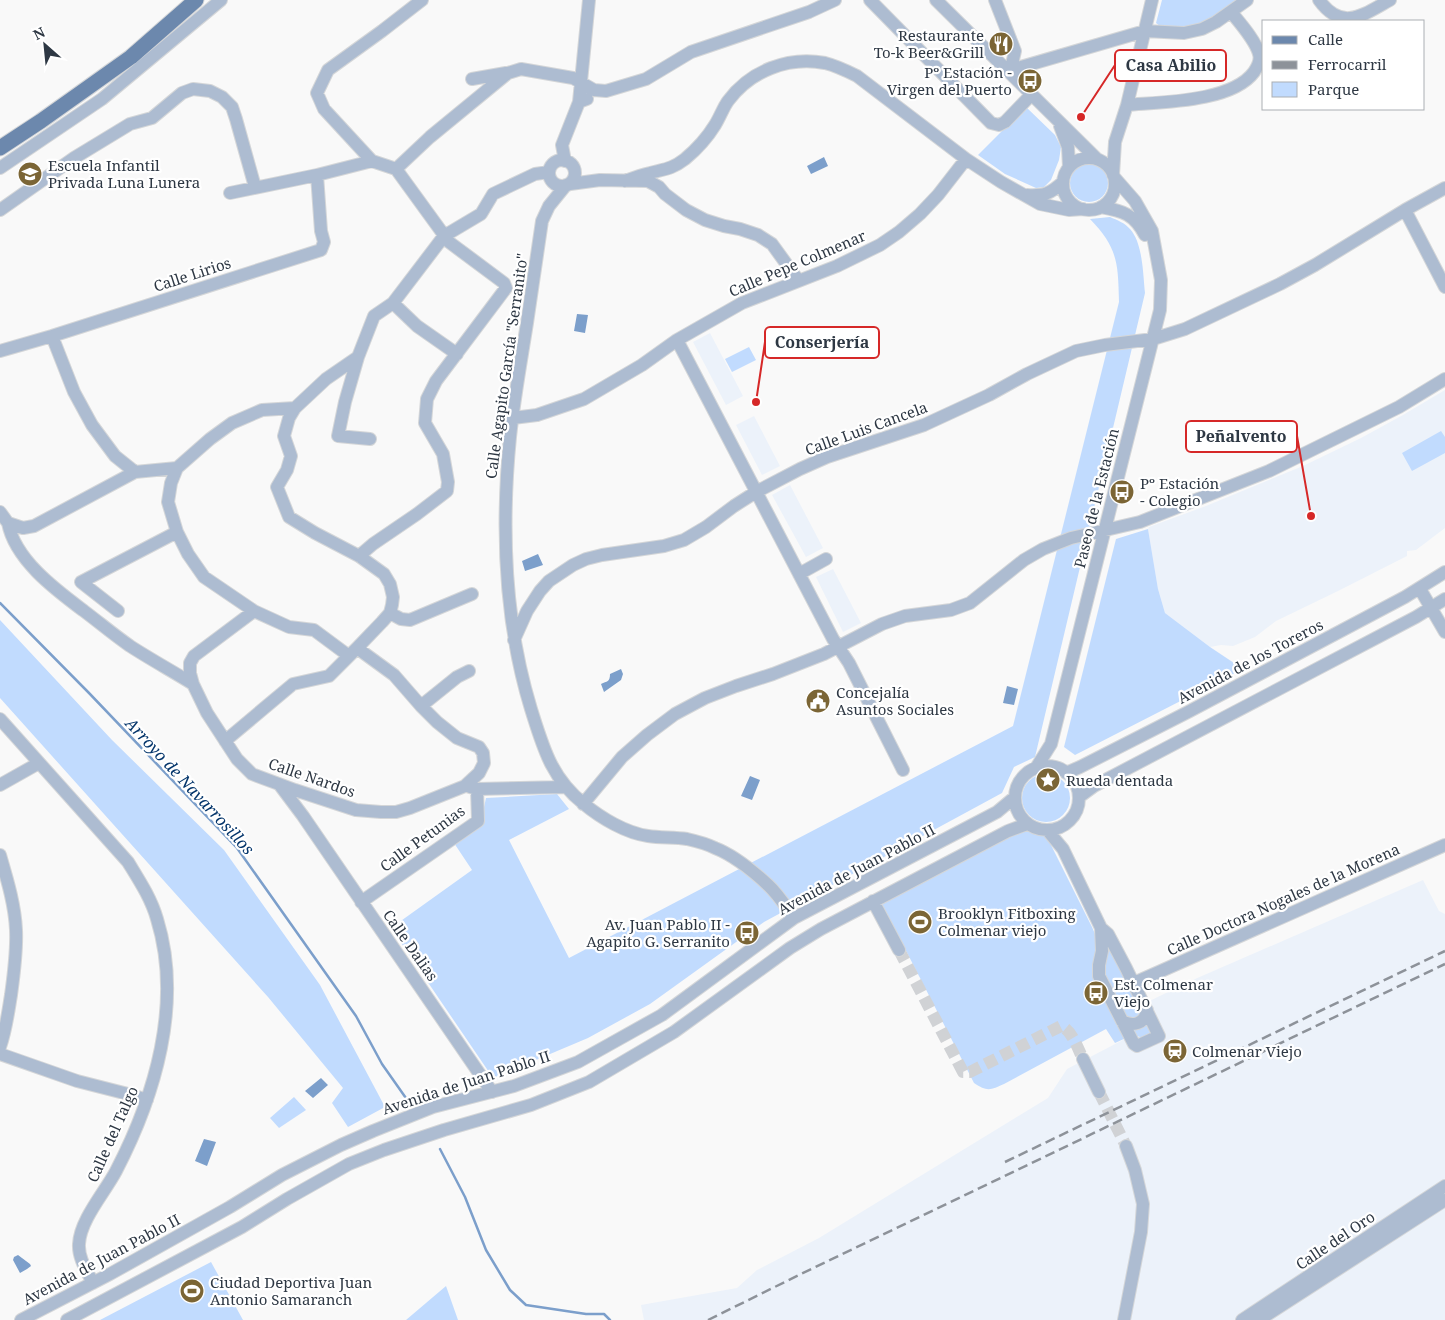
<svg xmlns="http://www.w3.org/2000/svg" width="1445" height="1320" viewBox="0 0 1445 1320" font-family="'Noto Serif',serif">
	<rect width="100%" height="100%" fill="#f9f9f9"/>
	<!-- built -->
	<path fill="#ecf2fa" d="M 710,333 L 743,396 L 726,405 L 693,342 Z
		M 1445,390 L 1445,528 L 1416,550 L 1407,551 L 1407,556 L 1338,591 L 1276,621 L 1255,637 L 1233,646 L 1221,645 L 1210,647 L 1165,613 L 1158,589 L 1148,529 L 1149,527 L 1206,506 L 1303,466 L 1361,438 L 1403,415 Z
		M 754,416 L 780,466 L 762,475 L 736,425 Z
		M 790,485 L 823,548 L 806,557 L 772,495 Z
		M 833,569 L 861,623 L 843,632 L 816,577 Z
		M 1423,880 L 1439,911 L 1445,914 L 1445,1320 L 644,1320 L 641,1305 L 737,1288 L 757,1270 L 819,1238 L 1048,1098 L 1067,1069 L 1146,1028 L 1137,1007 L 1195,979 Z"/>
	<!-- green -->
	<path fill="#c1dbfe" d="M 1162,0 L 1236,0 L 1216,16 L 1189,28 L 1160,26 L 1156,23 Z
		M 1026,107 L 1055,135 L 1061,147 L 1059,160 L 1051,180 L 1044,187 L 1036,188 L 1005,174 L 978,155 Z
		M1070 183a19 19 0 1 1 38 0a19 19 0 1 1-38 0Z
		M 1110,217 C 1117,220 1125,223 1130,229 C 1143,243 1143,275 1145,293 L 1035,757 L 1014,767 L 1002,793 L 764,922 L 650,1004 L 588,1038 L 493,1078 L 391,928 L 472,870 L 454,843 L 480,826 L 486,798 L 557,794 L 569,809 L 509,840 L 569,958 L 1013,726 L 1119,302 C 1118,263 1118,248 1090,219 Z
		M 749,347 L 756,360 L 732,372 L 725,359 Z
		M 1441,431 L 1445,437 L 1445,453 L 1412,471 L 1402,453 Z
		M 1148,529 L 1158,589 L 1165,613 L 1210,647 L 1243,669 L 1075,755 L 1064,747 L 1116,539 Z
		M 0,620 L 112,740 L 224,850 L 320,985 L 385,1107 L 348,1127 L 332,1103 L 343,1088 L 268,997 L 0,698 Z
		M1022 798a24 24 0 1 1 48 0a24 24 0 1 1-48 0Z
		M 1022,830 L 1045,836 L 1049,841 L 1092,927 L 1098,941 L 1093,966 L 1126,1038 L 1115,1043 L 1106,1029 L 1004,1084 C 991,1090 987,1092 974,1083 L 882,904 Z
		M 1106,938 L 1154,1033 L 1143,1038 L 1134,1035 L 1111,993 L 1104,969 Z
		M 294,1097 L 306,1110 L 279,1128 L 270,1118 Z
		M 211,1262 L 243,1320 L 100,1320 Z
		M 446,1286 L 458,1320 L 406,1320 Z"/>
	<!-- water -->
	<path fill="#7c9fcb" d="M 824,157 L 828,166 L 811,174 L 807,166 Z
		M 577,314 L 588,315 L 585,333 L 574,331 Z
		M 538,554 L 543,565 L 525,571 L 522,561 Z
		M 621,669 L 623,674 L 621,680 L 604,692 L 601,684 C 607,681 610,682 610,674 Z
		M 1007,686 L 1018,689 L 1014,705 L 1003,703 Z
		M 750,776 L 760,780 L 752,800 L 741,796 Z
		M 321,1078 L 328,1085 L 313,1098 L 305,1091 Z
		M 204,1139 L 216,1142 L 207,1166 L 195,1161 Z
		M 18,1255 L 30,1264 L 31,1266 L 27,1269 L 20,1273 L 13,1260 L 14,1257 Z"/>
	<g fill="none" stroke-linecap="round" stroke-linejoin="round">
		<!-- stream -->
		<path stroke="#7c9fcb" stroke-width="2.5" d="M 0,603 L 89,693 L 237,848 L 356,1016 L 382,1064 L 408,1101
			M 440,1149 L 465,1197 L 486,1250 L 510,1290 L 526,1305 L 586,1314 L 604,1314 L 610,1320"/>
		<!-- minor-tunnel -->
		<path stroke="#d0d2d5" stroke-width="12" stroke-dasharray="12 6" stroke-linecap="butt" d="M 899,950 L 963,1072 L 970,1072 L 1061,1026 C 1072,1030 1078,1049 1083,1059
			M 1099,1092 L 1126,1146"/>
		<defs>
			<path id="minor" d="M 870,0 L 991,123 L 999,125 L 1005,122 L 1031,95
				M 936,0 L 1097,159
				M 995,0 L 1015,51 L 1012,64 L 1007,71
				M 1319,0 C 1342,32 1363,15 1390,0
				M 1007,71 L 1145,31 L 1184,33 L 1202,29 L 1216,22 L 1247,0
				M 472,79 L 506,73
				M 579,102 L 589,0
				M 1127,105 C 1162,102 1232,102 1254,72 C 1258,66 1261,60 1259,54 C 1256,41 1240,23 1231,12
				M 1060,126 L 1068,147 L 1069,167
				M1063 184a26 26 0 1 1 52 0a26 26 0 1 1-52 0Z
				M549 173a13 13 0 1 1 26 0a13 13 0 1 1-26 0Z
				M 565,161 L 562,145 L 579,102 L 587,99
				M 0,168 L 102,99 L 221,0
				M 396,169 L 430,137 L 508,73 L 521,69 L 573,78 L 594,90 L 606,91 L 646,79 L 691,52 L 809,12 L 835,0
				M 1113,175 L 1115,142 L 1127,105 L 1152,0
				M 625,181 C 633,178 641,175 650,173 C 665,169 672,169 685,159 C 697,149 707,138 715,125 C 720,117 723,108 728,101 C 750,71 788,56 825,63 C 837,66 847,71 857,76 L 966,159 L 1001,182 L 1040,204 L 1069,210 L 1083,209
				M 570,184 L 600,180 L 648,181 L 659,187 L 665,194 L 686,210 L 705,220 L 724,226 L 740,229 L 758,235 L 772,244 L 798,280
				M 566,185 L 549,206 L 542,221 C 537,255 532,289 527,323 C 521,361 514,399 510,437 C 501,529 504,621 531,709 C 543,747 551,778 584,804 C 601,818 626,833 648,836 C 661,838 674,837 687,839 C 696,841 707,844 715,848 C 733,855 754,872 768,885 C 778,894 786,907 794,918
				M 230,193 L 317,175 L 372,161
				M 1027,195 C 1044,196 1050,194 1063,182
				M 1101,207 C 1123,211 1134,214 1145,235
				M 0,210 L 74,158 L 130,124 L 152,118 L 182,93 L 193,89 L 210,91 L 222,97 L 232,107 L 236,119 L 255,187
				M 1405,210 L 1445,287
				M 393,303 L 417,326 L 457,354
				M 52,336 L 74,392 L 92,425 L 115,456 L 135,472 L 177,468
				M 677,340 L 833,639 L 849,663 L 903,770
				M 0,351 L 52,336 L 321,250 L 324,242 L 321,231 L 317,175
				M 358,357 L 345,402 L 338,436 L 370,439
				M 513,418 L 537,415 L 584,399 L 642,365 L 677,340 L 742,303 L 837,266 L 880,245 L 899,232 L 920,214 L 938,195 L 966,159
				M 0,512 L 8,523 L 23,528 L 34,526 L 135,472
				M 8,523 C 15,560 56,590 84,611 C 100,623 114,635 130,646 C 150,659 172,671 193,684
				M 359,556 L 373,544 L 417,514 L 447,491 L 448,482 L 443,454 L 425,423 L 427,399 L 436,381 L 506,288 L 504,283 L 449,242 L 396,169 L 372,161 L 324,109 L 317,93 L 328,70 L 382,31 L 422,0
				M 799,574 L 826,559
				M 1420,589 L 1445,632
				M 118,611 L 81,582 L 177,532
				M 254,611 L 194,656 L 190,663 L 190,673 L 193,684 L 207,713 L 237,759 L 252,774 L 295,790 L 356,810 L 381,812 L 396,812 L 410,808 L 465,786 L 479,773 L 484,763 L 483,753 L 479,747 L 457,738 L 437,722 L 421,706 L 394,675 L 357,648
				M 390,613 L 401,619 L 410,620 L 472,594
				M 514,640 L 527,611 L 540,591 L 549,581 L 573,565 L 586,559 L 602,555 L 664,546 L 684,540 L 706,527 L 734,506 L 756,492 L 800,469 L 827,457 L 924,425 L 989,395 L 1027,374 L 1076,351 L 1105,345 L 1153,339 L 1185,329 L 1280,284 L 1315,265 L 1405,210 L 1445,188
				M 349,656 L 314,630 L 289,627 L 254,611 L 204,577 L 188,554 L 177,532 L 168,502 L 171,483 L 177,468 L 210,439 L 232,423 L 262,410 L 295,408 L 326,379 L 358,357 L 374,316 L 393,303 L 444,236 L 481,214 L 493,194 L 535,174 L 549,172
				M 421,706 L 457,677 L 469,671
				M 0,719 L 128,862 C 139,880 151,898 157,919 C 183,1003 155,1096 116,1171 C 105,1192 80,1220 79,1244 C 78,1258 87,1271 93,1283
				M 225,741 L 293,684 L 329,676 L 357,648 L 382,622 L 390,613 L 392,605 L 393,597 L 390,584 L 384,574 L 359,556 L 315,533 L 289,517 L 277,487 L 287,470 L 291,456 L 284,436 L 289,418 L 295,408
				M1015 798a32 32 0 1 1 64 0a32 32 0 1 1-64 0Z
				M 1036,768 L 1051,744 L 1160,310 L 1161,280 L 1152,231 L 1135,201 L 1114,177
				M 1066,773 L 1080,767 L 1188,712 L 1405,597 L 1445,572
				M 279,784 L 303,816 L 492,1092
				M 0,785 L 39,763
				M 470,787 L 477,789 L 564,787
				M 1079,797 L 1094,786 L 1416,617 L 1445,599
				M 583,804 L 622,757 L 647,735 L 675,714 L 705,698 L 736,686 L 773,674 L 824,654 L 882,624 L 905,616 L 951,610 L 970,603 L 1024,560 L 1043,549 L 1071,538 L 1140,522 L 1269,471 L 1399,407 L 1445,379
				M 1048,831 L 1063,849 L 1101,928 L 1108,934 L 1126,968 L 1159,1036 L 1137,1046 L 1134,1044 L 1099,976 L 1099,965 L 1102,951 L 1101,928
				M 0,855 C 7,879 15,905 16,930 C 17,952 14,973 11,995 C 8,1013 6,1030 0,1047
				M 873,901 L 899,950
				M 361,902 L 478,821 L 477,789
				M 1134,983 L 1445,845
				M 1122,1021 C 1133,1027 1145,1024 1147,1010
				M 0,1054 L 77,1081 L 128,1094 L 147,1100
				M 1083,1059 L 1099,1092
				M 21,1320 L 110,1274 L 230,1207 L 282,1175 L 341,1145 L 373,1131 L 433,1107 L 514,1086 L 578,1062 L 662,1015 L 794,918 L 997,812 L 1015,797
				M 67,1320 L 242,1227 L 287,1199 L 349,1164 L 384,1150 L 444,1130 L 531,1105 L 589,1082 L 674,1032 L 790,948 L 821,929 L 1008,831 L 1027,824
				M 1124,1320 L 1141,1232 L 1143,1204 L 1135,1170 L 1126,1146
				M 1242,1320 L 1445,1186
				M 1259,1320 L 1445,1200"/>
			<path id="major" d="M 0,148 L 41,121 L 131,57 L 196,0"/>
		</defs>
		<!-- minor casing -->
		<use href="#minor" stroke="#d4d6d8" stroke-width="14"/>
		<!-- major casing -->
		<use href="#major" stroke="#d4d6d8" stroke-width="17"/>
		<!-- minor -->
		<use href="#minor" stroke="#adbcd1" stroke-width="12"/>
		<!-- major -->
		<use href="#major" stroke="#6c88ad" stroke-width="15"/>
		<!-- rail -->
		<path stroke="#8d9299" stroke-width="2.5" stroke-dasharray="10 5" stroke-linecap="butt" d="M 1005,1162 L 1445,951
			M 708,1320 L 801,1274 L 1445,964"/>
	</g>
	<!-- icons -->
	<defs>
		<symbol id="restaurant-disc" viewBox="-11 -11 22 22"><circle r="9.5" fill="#7b6535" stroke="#fff"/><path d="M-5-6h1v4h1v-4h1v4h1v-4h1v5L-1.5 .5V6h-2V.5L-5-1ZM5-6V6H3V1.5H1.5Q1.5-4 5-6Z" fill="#fff"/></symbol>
		<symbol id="bus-disc" viewBox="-11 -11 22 22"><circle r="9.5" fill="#7b6535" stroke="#fff"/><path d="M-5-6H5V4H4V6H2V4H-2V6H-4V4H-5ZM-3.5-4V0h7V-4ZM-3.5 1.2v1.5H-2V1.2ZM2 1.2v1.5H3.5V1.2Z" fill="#fff"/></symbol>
		<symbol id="school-disc" viewBox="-11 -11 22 22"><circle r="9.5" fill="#7b6535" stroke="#fff"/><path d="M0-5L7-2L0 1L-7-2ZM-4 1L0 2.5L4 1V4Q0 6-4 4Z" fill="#fff"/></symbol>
		<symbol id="civic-disc" viewBox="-11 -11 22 22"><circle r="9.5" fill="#7b6535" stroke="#fff"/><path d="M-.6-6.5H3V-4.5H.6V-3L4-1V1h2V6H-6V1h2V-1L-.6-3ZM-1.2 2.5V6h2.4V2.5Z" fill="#fff"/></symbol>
		<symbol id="sight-disc" viewBox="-11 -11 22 22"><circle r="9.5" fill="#7b6535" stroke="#fff"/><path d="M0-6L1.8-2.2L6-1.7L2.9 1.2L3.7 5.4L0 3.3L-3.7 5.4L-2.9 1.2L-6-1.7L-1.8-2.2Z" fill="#fff"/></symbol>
		<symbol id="stadium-disc" viewBox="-11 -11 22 22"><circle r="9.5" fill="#7b6535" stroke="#fff"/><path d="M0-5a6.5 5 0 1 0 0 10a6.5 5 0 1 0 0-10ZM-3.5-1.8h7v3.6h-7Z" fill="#fff"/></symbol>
		<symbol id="station-disc" viewBox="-11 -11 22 22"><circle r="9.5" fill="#7b6535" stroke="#fff"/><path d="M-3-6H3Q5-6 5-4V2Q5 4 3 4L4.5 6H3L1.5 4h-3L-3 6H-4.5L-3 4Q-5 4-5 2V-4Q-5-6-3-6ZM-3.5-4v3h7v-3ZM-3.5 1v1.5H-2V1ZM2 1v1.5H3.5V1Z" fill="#fff"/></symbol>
	</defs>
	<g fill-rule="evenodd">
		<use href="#restaurant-disc" x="987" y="30" width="28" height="28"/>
		<use href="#bus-disc" x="1016" y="67" width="28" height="28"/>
		<use href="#school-disc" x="16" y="160" width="28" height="28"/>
		<use href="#bus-disc" x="1108" y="478" width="28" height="28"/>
		<use href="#civic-disc" x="804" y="687" width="28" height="28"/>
		<use href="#sight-disc" x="1034" y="766" width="28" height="28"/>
		<use href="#stadium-disc" x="906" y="908" width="28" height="28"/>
		<use href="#bus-disc" x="733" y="919" width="28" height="28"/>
		<use href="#bus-disc" x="1082" y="979" width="28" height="28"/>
		<use href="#station-disc" x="1161" y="1037" width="28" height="28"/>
		<use href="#stadium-disc" x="178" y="1277" width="28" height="28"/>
	</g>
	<g text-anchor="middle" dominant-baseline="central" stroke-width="4.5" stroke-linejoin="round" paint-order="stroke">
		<!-- poi labels -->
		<g font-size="15" fill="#2e3844" stroke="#fff" text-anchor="start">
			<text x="984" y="35" text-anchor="end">Restaurante<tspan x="984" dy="17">To-k Beer&amp;Grill</tspan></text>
			<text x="1012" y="72" text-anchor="end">Pº Estación -<tspan x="1012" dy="17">Virgen del Puerto</tspan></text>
			<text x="48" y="165">Escuela Infantil<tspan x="48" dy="17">Privada Luna Lunera</tspan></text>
			<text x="1140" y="483">Pº Estación<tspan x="1140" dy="17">- Colegio</tspan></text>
			<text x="836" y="692">Concejalía<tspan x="836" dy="17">Asuntos Sociales</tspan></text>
			<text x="1066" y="780">Rueda dentada</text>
			<text x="938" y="913">Brooklyn Fitboxing<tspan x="938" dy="17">Colmenar viejo</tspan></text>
			<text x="730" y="924" text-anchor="end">Av. Juan Pablo II -<tspan x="730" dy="17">Agapito G. Serranito</tspan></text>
			<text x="1114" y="984">Est. Colmenar<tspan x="1114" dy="17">Viejo</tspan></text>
			<text x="1192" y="1051">Colmenar Viejo</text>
			<text x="210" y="1282">Ciudad Deportiva Juan<tspan x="210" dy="17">Antonio Samaranch</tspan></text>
		</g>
		<!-- street labels -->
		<g font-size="15" fill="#2e3844" stroke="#fff">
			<text transform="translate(797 263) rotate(-23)">Calle Pepe Colmenar</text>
			<text transform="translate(192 274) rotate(-18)">Calle Lirios</text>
			<text transform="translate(506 366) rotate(-82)">Calle Agapito García "Serranito"</text>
			<text transform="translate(866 428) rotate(-20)">Calle Luis Cancela</text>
			<text transform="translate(1096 498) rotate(-76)">Paseo de la Estación</text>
			<text transform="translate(1250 661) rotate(-28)">Avenida de los Toreros</text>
			<text transform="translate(312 777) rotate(19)">Calle Nardos</text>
			<text transform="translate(422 838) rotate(-36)">Calle Petunias</text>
			<text transform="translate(856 869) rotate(-28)">Avenida de Juan Pablo II</text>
			<text transform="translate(1283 899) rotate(-24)">Calle Doctora Nogales de la Morena</text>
			<text transform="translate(411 945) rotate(55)">Calle Dalias</text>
			<text transform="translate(466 1082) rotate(-18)">Avenida de Juan Pablo II</text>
			<text transform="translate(112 1134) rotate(-66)">Calle del Talgo</text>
			<text transform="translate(1335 1240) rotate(-34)">Calle del Oro</text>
			<text transform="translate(101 1259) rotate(-28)">Avenida de Juan Pablo II</text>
		</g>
		<!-- water labels -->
		<g font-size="16" font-style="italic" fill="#04356b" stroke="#fff">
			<text transform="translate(190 786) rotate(47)">Arroyo de Navarrosillos</text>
		</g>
	</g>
	<!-- callouts -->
	<path fill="none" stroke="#d62828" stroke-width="2" d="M1081 117L1115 65M756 402L765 342M1311 516L1297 436"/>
	<g fill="#d62828" stroke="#fff" stroke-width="2">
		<circle cx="1081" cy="117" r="5"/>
		<circle cx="756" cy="402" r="5"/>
		<circle cx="1311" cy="516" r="5"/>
	</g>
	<g fill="#fff" stroke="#d62828" stroke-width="2">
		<rect x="1115" y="50" width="111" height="31" rx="5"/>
		<rect x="765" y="327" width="114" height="31" rx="5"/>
		<rect x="1186" y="421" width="111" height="31" rx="5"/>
	</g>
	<g font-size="16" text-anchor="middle" font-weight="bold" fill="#2e3844">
		<text x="1171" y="71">Casa Abilio</text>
		<text x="822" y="348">Conserjería</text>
		<text x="1241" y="442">Peñalvento</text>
	</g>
	<!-- legend -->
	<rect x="1262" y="20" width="162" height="90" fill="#ffffff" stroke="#abafb4"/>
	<rect x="1272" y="36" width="25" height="8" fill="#6c88ad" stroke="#abafb4"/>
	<text x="1308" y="45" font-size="15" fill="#2e3844">Calle</text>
	<rect x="1272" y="61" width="25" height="8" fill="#8d9299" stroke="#abafb4"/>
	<text x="1308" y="70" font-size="15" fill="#2e3844">Ferrocarril</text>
	<rect x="1272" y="82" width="25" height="15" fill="#c1dbfe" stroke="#abafb4"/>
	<text x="1308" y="95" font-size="15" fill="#2e3844">Parque</text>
	<!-- north arrow -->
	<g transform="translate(45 45) rotate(333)" stroke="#ffffff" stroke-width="4" paint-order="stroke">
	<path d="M0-4L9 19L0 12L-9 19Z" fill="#2e3844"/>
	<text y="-8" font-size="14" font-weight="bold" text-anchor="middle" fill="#2e3844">N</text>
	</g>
</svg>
